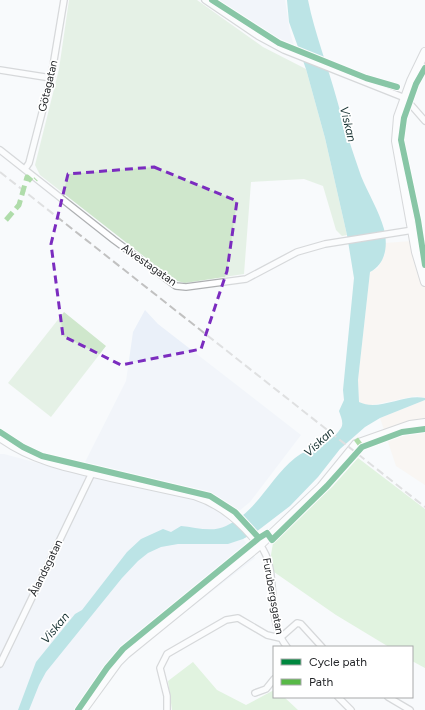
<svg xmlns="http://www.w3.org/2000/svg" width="425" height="710" viewBox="0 0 425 710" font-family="Figtree,sans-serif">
	<rect width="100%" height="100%" fill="#f8fafc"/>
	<!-- commercial -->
	<path fill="#faf2e9" d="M 425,240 L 425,398 L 416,396 L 367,406 L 359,402 L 358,380 L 370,272 L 378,268 L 385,254 L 385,243 Z
		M 425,400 L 425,485 L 396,466 L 380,418 Z"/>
	<!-- built -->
	<path fill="#eaf0f9" d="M 214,0 L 285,0 L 290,32 L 295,49 L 262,31 Z
		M 145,310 L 158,324 L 301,435 L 250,502 L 228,520 L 248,545 L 255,558 L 125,659 L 87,710 L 0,710 L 0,454 L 4,454 L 79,474 L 126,381 L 133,332 Z"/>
	<!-- green -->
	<path fill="#cfe7cc" d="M 69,0 L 197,0 L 263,47 L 306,69 L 325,138 L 347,235 L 342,236 L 336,230 L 323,186 L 304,179 L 251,182 L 244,274 L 185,283 L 177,281 L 169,276 L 40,175 L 35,165 L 59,69 Z
		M 64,312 L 106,346 L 51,417 L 8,383 Z"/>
	<!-- forest -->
	<path fill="#c5ebbe" d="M 358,458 L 425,509 L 425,668 L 412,661 L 412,647 L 389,647 L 336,615 L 274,572 L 271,555 L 273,543 L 333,486 Z
		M 193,662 L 217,690 L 246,705 L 274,690 L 274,697 L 284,697 L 298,710 L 172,710 L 168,681 Z"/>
	<!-- water -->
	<path fill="#74c9cc" d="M 287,0 L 308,0 C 315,35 328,66 337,100 C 344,126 352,150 361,176 C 368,193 379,211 384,229 C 388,245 386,264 370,272 L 358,380 L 359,402 C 379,412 404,393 425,398 L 425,400 L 380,418 L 365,427 L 340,449 L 318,477 L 290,506 L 256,532 L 243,539 L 228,544 L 178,544 L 161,547 L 148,553 L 138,561 L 122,578 L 46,672 L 39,685 L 29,710 L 18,710 L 36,662 L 75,614 L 82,610 L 127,552 L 141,539 L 163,529 L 171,532 L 181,526 C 195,527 212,533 226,526 C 257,512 270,478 295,458 C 310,446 329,447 341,428 C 344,423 341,417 339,411 L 344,400 L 343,390 L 354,278 L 347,235 L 325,138 L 306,69 L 289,22 Z"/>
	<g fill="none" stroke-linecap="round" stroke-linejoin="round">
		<defs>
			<path id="street" d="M 205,0 L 258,36 L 284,50 L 405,98 L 425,121
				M 0,70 L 51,78
				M 0,150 L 114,240 L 176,286 L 186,287 L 246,279 L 297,252 L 325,244 L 413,230
				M 25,169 L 29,163 L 51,78 L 64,0
				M 260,545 C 281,571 264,620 287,647
				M 0,664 L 92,473
				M 255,693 L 266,689 L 274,679
				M 338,697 L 351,710
				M 388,697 L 410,710
				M 167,710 L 167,696 L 160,668 L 167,654 L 226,620 L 238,618 L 267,635 L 280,638 L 297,623 L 301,624 L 322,647"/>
			<path id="secondary" d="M 425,52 L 411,81 L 398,117 L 396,141 L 416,252 L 425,282
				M 0,437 C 33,461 71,468 111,477 C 138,483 166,489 194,495 C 222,504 242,522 260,545
				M 83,710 L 118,662 L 126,654 L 260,545 L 321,487 L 356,444 L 410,425 L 425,423"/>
		</defs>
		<!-- street casing -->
		<use href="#street" stroke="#aeb0b2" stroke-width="8"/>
		<!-- secondary casing -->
		<use href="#secondary" stroke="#aeb0b2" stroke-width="10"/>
		<!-- street -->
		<use href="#street" stroke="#fefeff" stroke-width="5.5"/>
		<!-- secondary -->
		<use href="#secondary" stroke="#fefeff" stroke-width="8"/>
		<!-- rail -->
		<path stroke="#c1c1c1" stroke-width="2" stroke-dasharray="8 4" stroke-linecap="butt" d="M 0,172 L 425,507"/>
		<!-- quiet -->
		<path stroke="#58b947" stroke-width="5" stroke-dasharray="10 5" stroke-linecap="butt" d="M 6,220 L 19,205 L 27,177 L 33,182 L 36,179
			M 356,439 L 362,447"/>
		<defs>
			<path id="cycleway" d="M 212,0 L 279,43 L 366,78 L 397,87
				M 425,68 L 416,84 L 404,118 L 401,140 L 418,220 L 425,265
				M 0,432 L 23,447 L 42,456 L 210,496 L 235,512 L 259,538 L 267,533 L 272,540 L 327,486 L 362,447 L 402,432 L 425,429
				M 78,710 L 107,668 L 123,649 L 259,538"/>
		</defs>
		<!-- cycleway casing -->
		<use href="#cycleway" stroke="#fff" stroke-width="8"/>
		<!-- cycleway -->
		<use href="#cycleway" stroke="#00873e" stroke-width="6"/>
	</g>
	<!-- marked area -->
	<path d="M0 0H425V710H0ZM 154,167 L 237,201 L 227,271 L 201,349 L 121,365 L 63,336 L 51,244 L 68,174 Z" fill="#f8fafc" fill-opacity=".55" fill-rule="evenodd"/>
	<path fill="none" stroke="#7b2cbf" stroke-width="3" stroke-dasharray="8 5" stroke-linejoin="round" d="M 154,167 L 237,201 L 227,271 L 201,349 L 121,365 L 63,336 L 51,244 L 68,174 Z"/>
	<g text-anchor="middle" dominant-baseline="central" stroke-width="3.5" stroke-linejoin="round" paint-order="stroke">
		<!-- street labels -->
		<g font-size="11" fill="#25272a" stroke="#fff">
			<text transform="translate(48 86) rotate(-77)">Götagatan</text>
			<text transform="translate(149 265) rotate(35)">Alvestagatan</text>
			<text transform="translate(46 568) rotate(-64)">Ålandsgatan</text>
			<text transform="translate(273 596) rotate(80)">Furubergsgatan</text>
		</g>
		<!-- water labels -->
		<g font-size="12" font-style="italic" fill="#1b3535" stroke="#fff">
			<text transform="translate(348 124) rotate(76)">Viskan</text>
			<text transform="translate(319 442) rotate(-43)">Viskan</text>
			<text transform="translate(55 628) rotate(-50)">Viskan</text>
		</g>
	</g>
	<!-- legend -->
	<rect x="273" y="646" width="140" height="52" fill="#ffffff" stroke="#a8a9aa"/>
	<rect x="281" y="659" width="20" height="6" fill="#00873e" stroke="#a8a9aa"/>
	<text x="309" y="666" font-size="12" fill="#25272a">Cycle path</text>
	<rect x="281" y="679" width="20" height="6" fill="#58b947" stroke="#a8a9aa"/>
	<text x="309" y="686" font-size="12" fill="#25272a">Path</text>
</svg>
